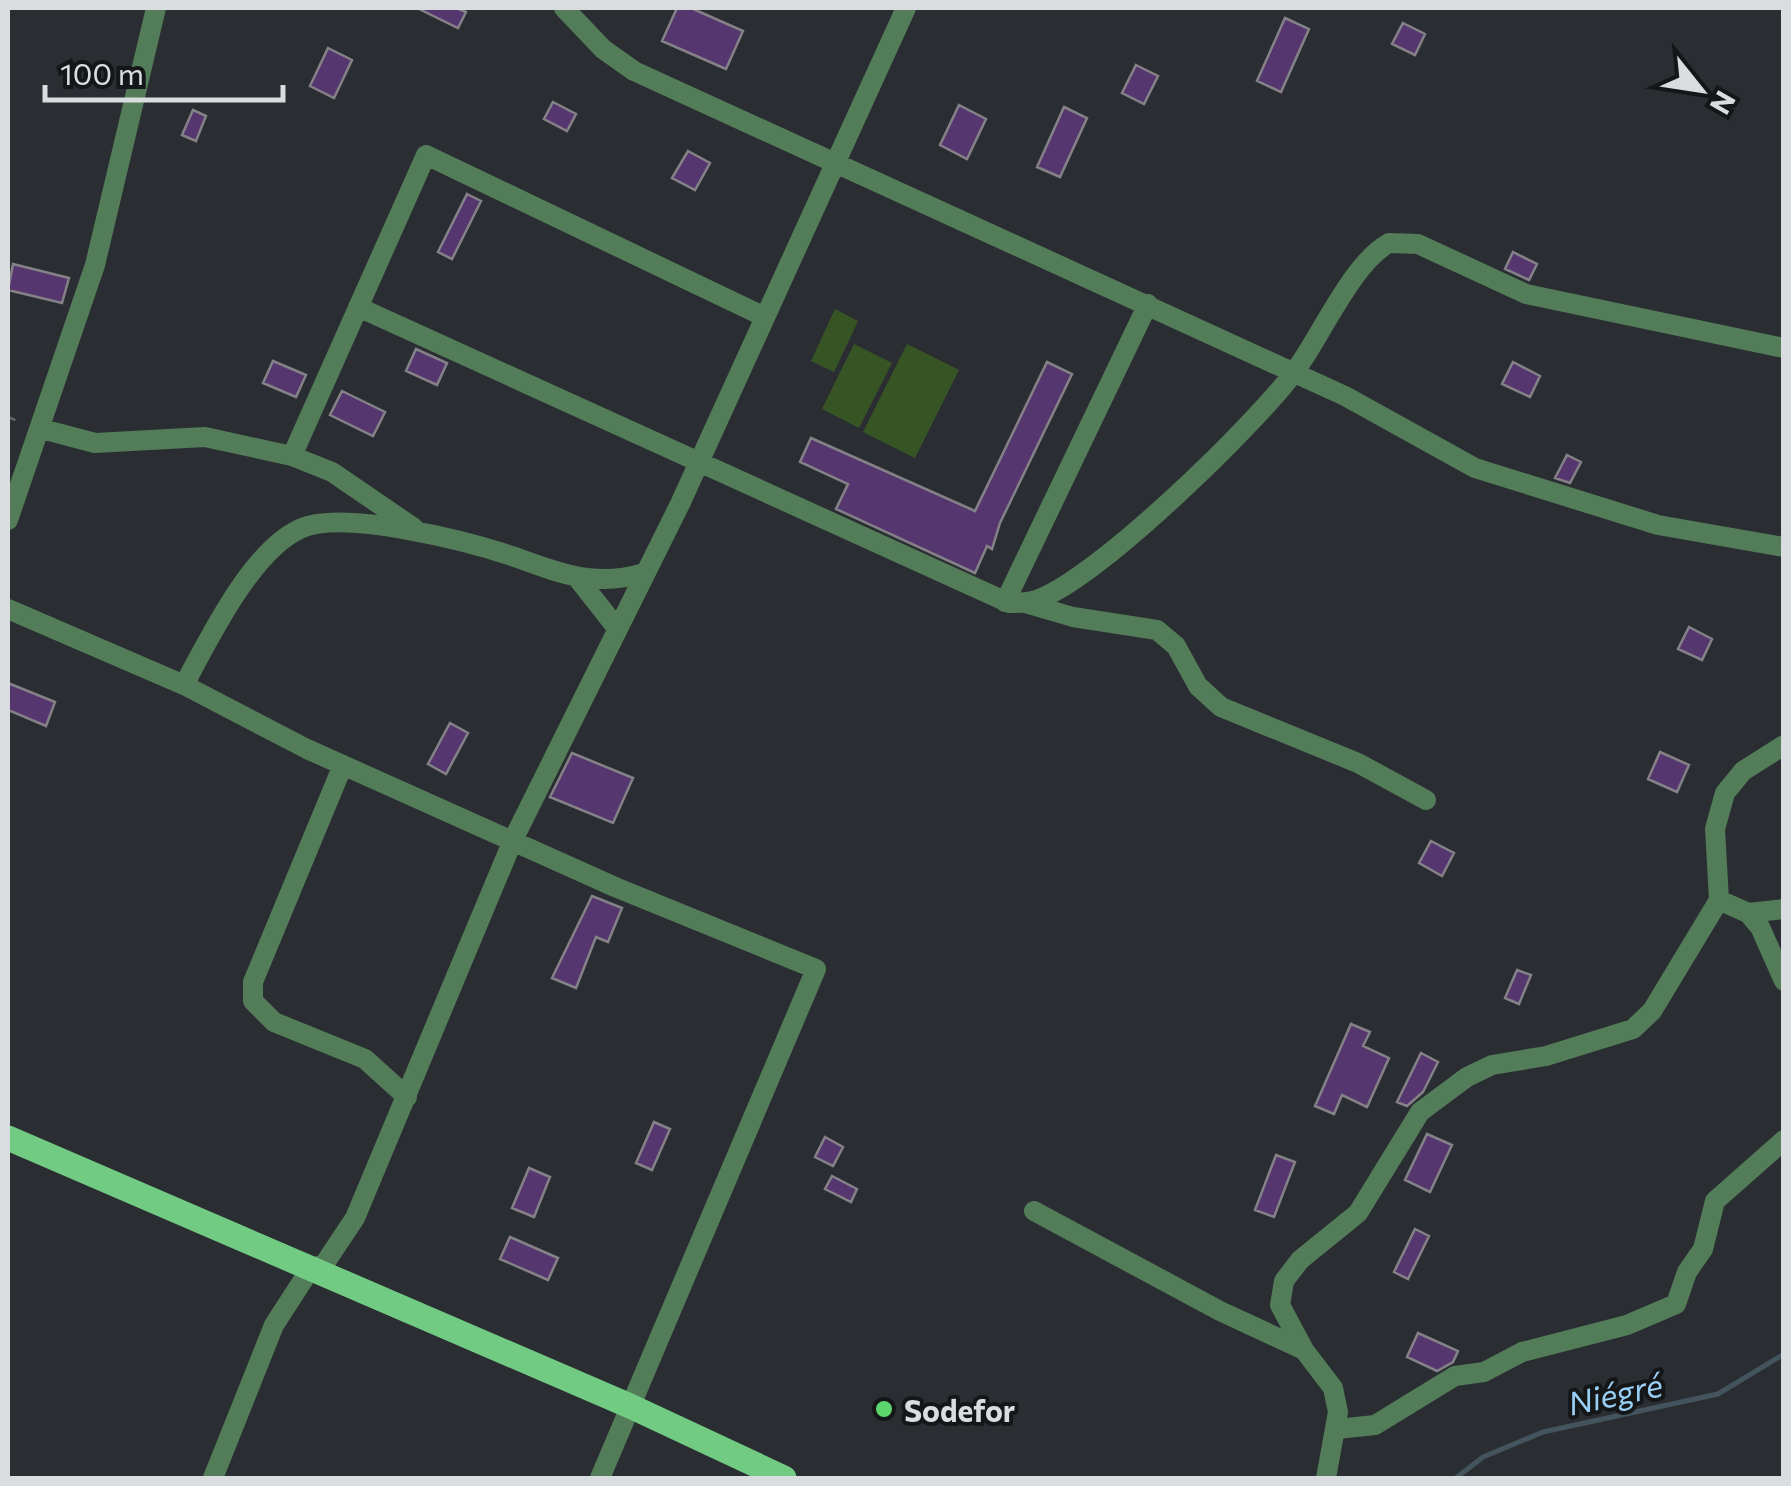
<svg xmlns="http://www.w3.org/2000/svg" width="1791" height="1486" viewBox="0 0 1791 1486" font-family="Commissioner,sans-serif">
	<rect width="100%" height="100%" fill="#2a2e32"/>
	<!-- green -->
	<path fill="#375524" d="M 835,309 L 858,321 L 834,372 L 811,361 Z
		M 854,344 L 892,363 L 859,428 L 822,409 Z
		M 907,344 L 959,370 L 915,458 L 863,432 Z"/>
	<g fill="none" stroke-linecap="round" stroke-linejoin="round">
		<!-- stream -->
		<path stroke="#44545e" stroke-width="5" d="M 1456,1478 L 1483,1457 L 1543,1432 L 1718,1394 L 1784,1354"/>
	</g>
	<!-- building -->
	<path fill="#56366f" stroke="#848187" stroke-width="2.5" d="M 417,8 L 456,8 L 466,12 L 458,28 Z
		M 677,8 L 691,8 L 743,31 L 726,69 L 662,41 Z
		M 1285,18 L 1309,29 L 1281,92 L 1257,81 Z
		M 1403,23 L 1425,34 L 1415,55 L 1392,44 Z
		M 328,48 L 352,60 L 334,98 L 310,86 Z
		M 1136,65 L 1158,76 L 1144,104 L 1122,93 Z
		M 553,102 L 576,114 L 567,131 L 544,119 Z
		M 959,105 L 986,119 L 967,159 L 940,145 Z
		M 1064,107 L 1087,118 L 1060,177 L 1037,167 Z
		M 193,110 L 206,116 L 196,141 L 182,135 Z
		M 688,151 L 710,163 L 695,190 L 672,178 Z
		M 467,194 L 481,201 L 452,259 L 438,252 Z
		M 1513,252 L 1537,264 L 1529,280 L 1505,269 Z
		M 13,264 L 69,278 L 62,303 L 8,290 Z
		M 416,349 L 447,363 L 437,385 L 406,371 Z
		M 273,361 L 306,375 L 296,397 L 263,383 Z
		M 1047,362 L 1072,374 L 1000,523 L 992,549 L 987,546 L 975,573 L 836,509 L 848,484 L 800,462 L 811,438 L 975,511 Z
		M 1513,362 L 1540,376 L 1530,397 L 1502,384 Z
		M 342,391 L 385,412 L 373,436 L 330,415 Z
		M 1567,455 L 1581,462 L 1570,483 L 1555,478 Z
		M 1689,627 L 1712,639 L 1702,660 L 1678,649 Z
		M 8,683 L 55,702 L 46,726 L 8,710 Z
		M 450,723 L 468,733 L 446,774 L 428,764 Z
		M 1660,752 L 1689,765 L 1677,792 L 1648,779 Z
		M 572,753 L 633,778 L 613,823 L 550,797 Z
		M 1431,841 L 1454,853 L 1442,876 L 1419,863 Z
		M 592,896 L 622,908 L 608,942 L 596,937 L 576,988 L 552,978 Z
		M 1517,970 L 1531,975 L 1519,1004 L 1505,998 Z
		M 1351,1024 L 1370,1032 L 1363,1046 L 1389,1058 L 1367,1107 L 1342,1095 L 1334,1114 L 1315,1106 Z
		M 1421,1053 L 1438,1062 L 1423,1092 L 1407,1106 L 1397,1102 Z
		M 654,1122 L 670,1129 L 652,1170 L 636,1163 Z
		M 1427,1134 L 1452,1145 L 1430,1192 L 1405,1180 Z
		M 825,1137 L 843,1147 L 833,1166 L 815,1157 Z
		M 1276,1155 L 1295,1162 L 1274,1217 L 1255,1210 Z
		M 529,1168 L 550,1177 L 534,1217 L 512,1208 Z
		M 832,1176 L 857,1189 L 851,1202 L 825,1189 Z
		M 1415,1229 L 1429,1236 L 1408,1279 L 1394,1272 Z
		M 510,1237 L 558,1258 L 548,1280 L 500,1259 Z
		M 1418,1333 L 1458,1351 L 1453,1362 L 1437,1371 L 1407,1357 Z"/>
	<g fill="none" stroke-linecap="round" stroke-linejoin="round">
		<!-- path -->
		<path stroke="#63676b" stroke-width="2.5" stroke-dasharray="8 8" stroke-linecap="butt" d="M 8,417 L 20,422"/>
		<!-- minor -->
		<path stroke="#537c59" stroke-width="20" d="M 564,8 L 603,49 L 634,71 L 1345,396 L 1475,468 L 1658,525 L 1784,547
			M 358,307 L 1009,603 C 1019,603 1030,603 1039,599 C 1100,576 1255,425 1295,371 C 1321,336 1353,262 1389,243 L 1418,244 L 1526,294 L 1784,348
			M 42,429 L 95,443 L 205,437 L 292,456 L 332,472 L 414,528
			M 292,456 L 426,155 L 765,317
			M 8,520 L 95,265 L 156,8
			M 579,580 L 616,627
			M 1005,602 L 1148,304
			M 1025,603 L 1073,617 L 1157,630 L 1176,646 L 1198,686 L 1221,707 L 1358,763 L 1426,800
			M 8,609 L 184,685 L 307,749 L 615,887 L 816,969 L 600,1478
			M 184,685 C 209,639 252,549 302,528 C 345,510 467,541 512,556 C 559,573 594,588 644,573
			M 343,765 L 253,982 L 253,1001 L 274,1022 L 365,1059 L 407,1097
			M 1719,900 L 1748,913 L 1784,909
			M 1748,913 L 1760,927 L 1784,981
			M 1034,1211 L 1220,1311 L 1304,1350 L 1333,1388 L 1338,1412 L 1326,1478
			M 1304,1350 L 1280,1305 L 1284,1281 L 1300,1260 L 1358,1213 L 1420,1112 L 1467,1077 L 1492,1065 L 1546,1056 L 1633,1029 L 1652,1011 L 1719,900 L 1715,829 L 1725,793 L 1743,771 L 1784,745
			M 1337,1429 L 1375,1425 L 1455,1376 L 1484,1372 L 1522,1352 L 1627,1325 L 1676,1304 L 1687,1272 L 1703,1249 L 1715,1201 L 1784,1140
			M 213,1478 L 274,1325 L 309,1271 L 325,1263 L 355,1218 L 513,840 L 680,504 L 906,8"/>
		<!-- primary -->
		<path stroke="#72cb82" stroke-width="25" d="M 8,1138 L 630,1406 L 784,1478"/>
	</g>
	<!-- markers -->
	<circle fill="#5cd56d" stroke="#141618" stroke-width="4" cx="884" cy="1409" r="10"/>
	<g text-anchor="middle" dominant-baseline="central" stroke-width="8" stroke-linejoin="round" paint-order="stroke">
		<!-- poi labels -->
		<g font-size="30" font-weight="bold" fill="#dadde0" stroke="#141618" text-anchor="start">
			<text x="904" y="1409">Sodefor</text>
		</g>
		<!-- water labels -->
		<g font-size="32" font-style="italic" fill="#99cff5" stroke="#141618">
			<text transform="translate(1615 1393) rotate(-12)">Niégré</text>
		</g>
	</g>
	<!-- border -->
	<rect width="1791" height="1486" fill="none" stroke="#dadde0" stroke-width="20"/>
	<!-- north arrow -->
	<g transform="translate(1701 90) rotate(120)" stroke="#141618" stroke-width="8" paint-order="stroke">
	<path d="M0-8L18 38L0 25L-18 38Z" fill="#dadde0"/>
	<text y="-15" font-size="28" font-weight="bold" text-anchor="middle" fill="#dadde0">N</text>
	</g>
	<!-- scale -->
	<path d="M45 85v15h238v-15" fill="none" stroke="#dadde0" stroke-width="5"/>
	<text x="60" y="85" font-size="30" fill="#dadde0" stroke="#141618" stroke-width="8" paint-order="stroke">100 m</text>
</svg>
